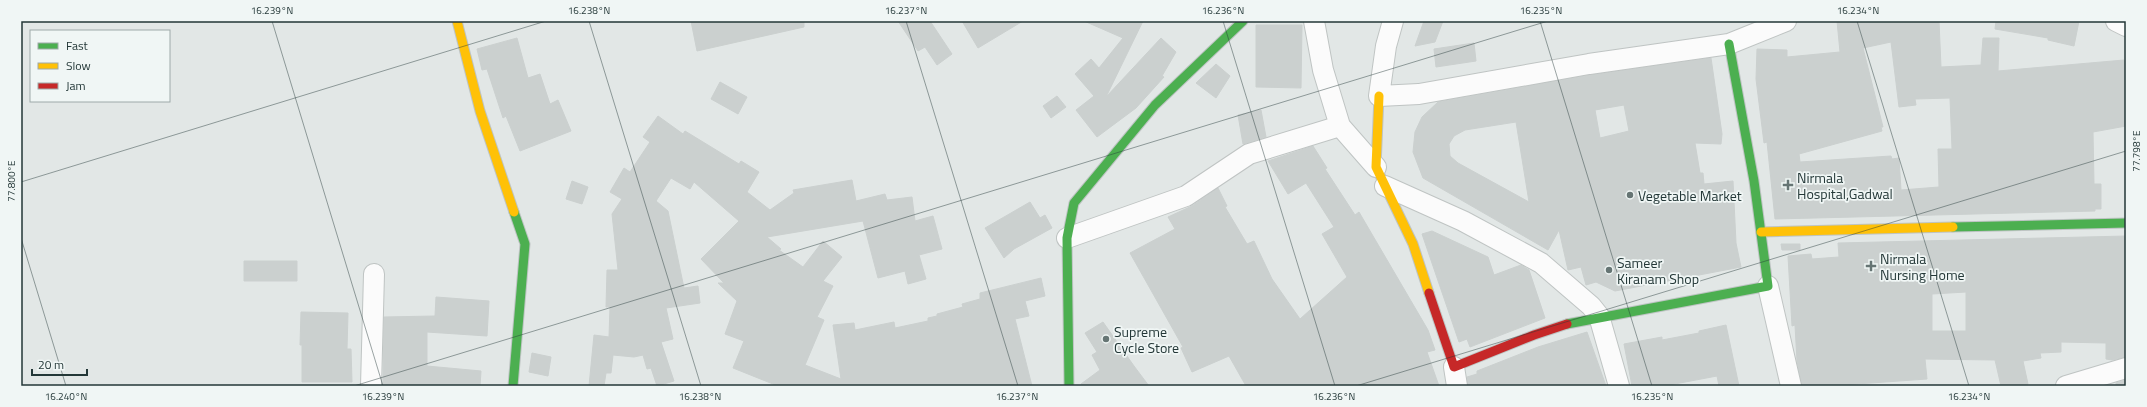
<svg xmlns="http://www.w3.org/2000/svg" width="2147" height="407" viewBox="0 0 2147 407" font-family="'Titillium Web',sans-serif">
	<rect width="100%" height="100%" fill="#e2e7e6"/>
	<!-- building -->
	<path fill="#cbd0cf" stroke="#cbd0cf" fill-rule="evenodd" d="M 691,21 L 804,21 L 804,27 L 697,51 Z
		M 898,21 L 930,21 L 952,54 L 937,65 L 925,47 L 918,51 Z
		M 962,21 L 1023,21 L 978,48 Z
		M 1084,21 L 1143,21 L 1106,97 L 1161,38 L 1176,52 L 1162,76 L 1164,77 L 1136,108 L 1097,137 L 1076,110 L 1094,96 L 1075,74 L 1091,59 L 1099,68 L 1123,38 Z
		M 1424,21 L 1443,21 L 1435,42 L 1415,46 Z
		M 1837,21 L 1939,21 L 1941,67 L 1981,65 L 1983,38 L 1999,38 L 1998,71 L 2124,60 L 2126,68 L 2126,126 L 2093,132 L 2094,184 L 2101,184 L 2101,209 L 2095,209 L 2095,211 L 1775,219 L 1767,142 L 1764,143 L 1756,79 L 1757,49 L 1787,50 L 1787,57 L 1840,52 ZM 1891,42 L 1899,107 L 1916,105 L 1915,99 L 1950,98 L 1952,149 L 1938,149 L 1939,187 L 1901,190 L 1899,158 L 1892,159 L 1891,156 L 1800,162 L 1799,154 L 1882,131 L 1881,127 L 1883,127 L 1863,48 Z
		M 1996,21 L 2079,21 L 2074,46 L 2048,40 L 2048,38 L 1995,29 Z
		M 1256,25 L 1302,25 L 1301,88 L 1256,87 Z
		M 517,38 L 528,78 L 540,74 L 550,104 L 558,100 L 571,131 L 520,151 L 506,116 L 503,118 L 487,69 L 482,70 L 477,49 Z
		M 1474,43 L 1476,61 L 1436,67 L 1434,49 Z
		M 1711,58 L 1722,134 L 1721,144 L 1695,143 L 1700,173 L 1703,173 L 1704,184 L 1733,181 L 1736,243 L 1741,267 L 1615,291 L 1596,282 L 1586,285 L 1581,267 L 1568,270 L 1559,230 L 1548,250 L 1423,178 L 1413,152 L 1415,132 L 1422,117 L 1438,102 L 1591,75 ZM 1624,105 L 1629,131 L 1600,138 L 1595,110 ZM 1516,122 L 1529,202 L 1458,163 L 1450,156 L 1449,144 L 1454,136 L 1465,130 Z
		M 1216,64 L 1230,76 L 1216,98 L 1196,83 Z
		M 720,82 L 747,97 L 738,114 L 711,99 Z
		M 1057,96 L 1066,107 L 1051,118 L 1043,106 Z
		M 1261,110 L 1266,137 L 1243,144 L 1238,115 Z
		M 658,116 L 683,134 L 685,131 L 739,164 L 741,161 L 759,172 L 747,192 L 770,210 L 794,193 L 793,190 L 852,180 L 856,201 L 885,194 L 887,200 L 912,197 L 915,221 L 933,216 L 942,249 L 919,255 L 926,279 L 908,284 L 905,271 L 878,278 L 863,221 L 767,237 L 781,249 L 779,250 L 803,267 L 823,241 L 842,257 L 823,281 L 833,286 L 817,317 L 824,320 L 805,365 L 841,379 L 833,325 L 854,323 L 855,330 L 894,322 L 895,328 L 928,321 L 928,318 L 937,316 L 937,314 L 963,307 L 962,304 L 980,299 L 980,293 L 1041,278 L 1045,296 L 1025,301 L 1029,316 L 1015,319 L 1032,386 L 778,386 L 733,368 L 744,341 L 725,334 L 737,301 L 718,283 L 724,283 L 701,259 L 739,221 L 694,182 L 690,189 L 671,178 L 656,201 L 668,211 L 684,288 L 698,286 L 700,303 L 666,308 L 673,339 L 661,342 L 674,381 L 657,386 L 651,368 L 647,369 L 643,355 L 634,357 L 613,355 L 611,373 L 606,373 L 604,386 L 589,386 L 594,335 L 609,337 L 610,307 L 606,307 L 607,270 L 618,270 L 612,214 L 622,199 L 610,192 L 624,168 L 630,172 L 650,142 L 643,137 Z
		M 1313,146 L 1327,168 L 1325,169 L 1355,215 L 1359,212 L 1428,330 L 1435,350 L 1427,352 L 1439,386 L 1246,386 L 1229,356 L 1192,372 L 1181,348 L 1183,347 L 1130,253 L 1175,229 L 1168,217 L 1192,206 L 1218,188 L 1227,206 L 1225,207 L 1247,244 L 1254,241 L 1272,279 L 1300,319 L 1347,277 L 1322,234 L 1334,227 L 1306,183 L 1288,194 L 1268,161 Z
		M 572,181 L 588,187 L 582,204 L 566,199 Z
		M 1030,202 L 1040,218 L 1045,215 L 1052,228 L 1014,249 L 1004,258 L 985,228 Z
		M 1432,231 L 1488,257 L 1494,275 L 1521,265 L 1529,270 L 1545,318 L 1470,347 L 1467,339 L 1459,342 L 1422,234 Z
		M 2126,236 L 2126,357 L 2112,360 L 2106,359 L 2106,343 L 2061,342 L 2061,352 L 2040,353 L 2041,358 L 2023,361 L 2028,384 L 2019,386 L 2001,386 L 1995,360 L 1925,359 L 1927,379 L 1829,386 L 1802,386 L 1797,361 L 1795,325 L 1792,326 L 1788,256 L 1811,254 L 1812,259 L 1839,257 L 1838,243 ZM 1966,292 L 1966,331 L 1932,331 L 1932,294 Z
		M 1781,244 L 1800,244 L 1800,250 L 1782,250 Z
		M 244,261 L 297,261 L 297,281 L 244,281 Z
		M 436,297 L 489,301 L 487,336 L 427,332 L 427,366 L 481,371 L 480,386 L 383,386 L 384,317 L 435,316 Z
		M 301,312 L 348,313 L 347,349 L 351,349 L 352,382 L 302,382 L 302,345 L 300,345 Z
		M 1103,322 L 1134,366 L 1149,386 L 1081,386 L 1081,384 L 1100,370 L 1092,355 L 1097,352 L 1085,333 Z
		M 1726,325 L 1739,386 L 1719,386 L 1717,376 L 1664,386 L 1632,386 L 1624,344 L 1662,337 L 1662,340 L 1699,333 L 1699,331 Z
		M 1587,332 L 1606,386 L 1468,386 L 1467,377 L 1477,374 L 1477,371 L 1538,347 Z
		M 532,353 L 551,357 L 548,376 L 529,372 Z
		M 2126,380 L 2126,386 L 2116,386 L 2116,383 Z"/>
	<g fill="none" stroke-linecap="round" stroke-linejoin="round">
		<defs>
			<path id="street" d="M 1314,21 L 1323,70 L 1340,126
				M 1393,21 L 1386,46 L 1379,96 L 1419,94 L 1589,64 L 1729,44 L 1786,21
				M 2116,21 L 2126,26
				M 1385,186 L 1463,221 L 1541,263 L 1591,306 L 1599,316 L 1619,386
				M 1067,238 L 1186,196 L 1249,154 L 1340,126 L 1376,167
				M 1768,286 L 1791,386
				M 1454,367 L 1457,386
				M 371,386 L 374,274
				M 2066,386 L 2126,368"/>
			<path id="fast" d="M 1953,227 L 2126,223
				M 1567,324 L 1768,286 L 1754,181 L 1729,44
				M 513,386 L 525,244 L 514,212
				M 1069,386 L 1067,238 L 1074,203 L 1155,105 L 1243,21"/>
			<path id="slow" d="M 457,21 L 480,111 L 514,212
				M 1379,96 L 1376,167 L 1413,244 L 1429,293
				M 1761,232 L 1953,227"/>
			<path id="jam" d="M 1429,293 L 1454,367 L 1534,335 L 1567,324"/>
		</defs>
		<!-- street casing -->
		<use href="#street" stroke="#bfc4c3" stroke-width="22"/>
		<!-- fast casing -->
		<use href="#fast" stroke="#bec4c3" stroke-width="11"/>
		<!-- slow casing -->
		<use href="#slow" stroke="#bec4c3" stroke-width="11"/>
		<!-- jam casing -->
		<use href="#jam" stroke="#bec4c3" stroke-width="11"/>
		<!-- street -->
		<use href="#street" stroke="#fbfbfb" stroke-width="20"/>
		<!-- fast -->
		<use href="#fast" stroke="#4caf50" stroke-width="9"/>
		<!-- slow -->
		<use href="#slow" stroke="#ffc107" stroke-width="9"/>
		<!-- jam -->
		<use href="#jam" stroke="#c62828" stroke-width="9"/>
	</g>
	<!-- ticks -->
	<path fill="none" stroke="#233737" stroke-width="1" stroke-opacity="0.45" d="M 272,21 L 383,386M 589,21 L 701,386M 906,21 L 1018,386M 1223,21 L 1335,386M 1540,21 L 1652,386M 1857,21 L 1969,386M 21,182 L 546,21M 21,238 L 66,386M 354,386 L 1548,21M 1356,386 L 2126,151"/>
	<!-- markers -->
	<g fill="#667574" stroke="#f0f6f5" stroke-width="1.5">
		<path d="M1786 179h4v4h4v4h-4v4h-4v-4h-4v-4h4z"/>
		<circle cx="1630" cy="195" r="4"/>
		<path d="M1869 260h4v4h4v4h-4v4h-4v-4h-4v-4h4z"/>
		<circle cx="1609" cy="270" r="4"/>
		<circle cx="1106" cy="339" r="4"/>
	</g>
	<g text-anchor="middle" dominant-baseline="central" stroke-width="3.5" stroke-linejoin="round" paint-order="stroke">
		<!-- poi labels -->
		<g font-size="14" fill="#233737" stroke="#f0f6f5" text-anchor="start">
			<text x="1797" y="177">Nirmala<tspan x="1797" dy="16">Hospital,Gadwal</tspan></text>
			<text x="1638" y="195">Vegetable Market</text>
			<text x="1880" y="258">Nirmala<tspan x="1880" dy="16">Nursing Home</tspan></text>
			<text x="1617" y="262">Sameer<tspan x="1617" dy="16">Kiranam Shop</tspan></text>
			<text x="1114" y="331">Supreme<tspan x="1114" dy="16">Cycle Store</tspan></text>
		</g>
	</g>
	<!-- border -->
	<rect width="2147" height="407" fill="none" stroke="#f0f6f5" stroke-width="44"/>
	<!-- legend -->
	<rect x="30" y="30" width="140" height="72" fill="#f0f6f5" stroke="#9eaaa9"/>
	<rect x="38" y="43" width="20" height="6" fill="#4caf50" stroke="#9eaaa9"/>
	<text x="66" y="50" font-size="12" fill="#233737">Fast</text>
	<rect x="38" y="63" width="20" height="6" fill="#ffc107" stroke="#9eaaa9"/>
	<text x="66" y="70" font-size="12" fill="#233737">Slow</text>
	<rect x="38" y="83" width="20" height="6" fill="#c62828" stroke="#9eaaa9"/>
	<text x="66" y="90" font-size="12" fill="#233737">Jam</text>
	<!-- scale -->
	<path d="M32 369v6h55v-6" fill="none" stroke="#233737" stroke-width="2"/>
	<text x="38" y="369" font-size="12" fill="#233737" stroke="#f0f6f5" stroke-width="3" paint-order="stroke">20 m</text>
	<rect x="22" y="22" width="2103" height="363" fill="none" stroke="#233737" stroke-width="1.5"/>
	<g font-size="10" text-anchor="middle" fill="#233737">
		<text x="272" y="14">16.239°N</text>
		<text x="589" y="14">16.238°N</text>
		<text x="906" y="14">16.237°N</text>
		<text x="1223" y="14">16.236°N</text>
		<text x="1541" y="14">16.235°N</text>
		<text x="1858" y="14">16.234°N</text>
		<text transform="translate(2136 151) rotate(-90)" y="4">77.798°E</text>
		<text transform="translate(11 181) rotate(-90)" y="4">77.800°E</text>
		<text x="66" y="400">16.240°N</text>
		<text x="383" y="400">16.239°N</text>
		<text x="700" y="400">16.238°N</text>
		<text x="1017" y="400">16.237°N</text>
		<text x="1334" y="400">16.236°N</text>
		<text x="1652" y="400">16.235°N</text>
		<text x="1969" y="400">16.234°N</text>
	</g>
</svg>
